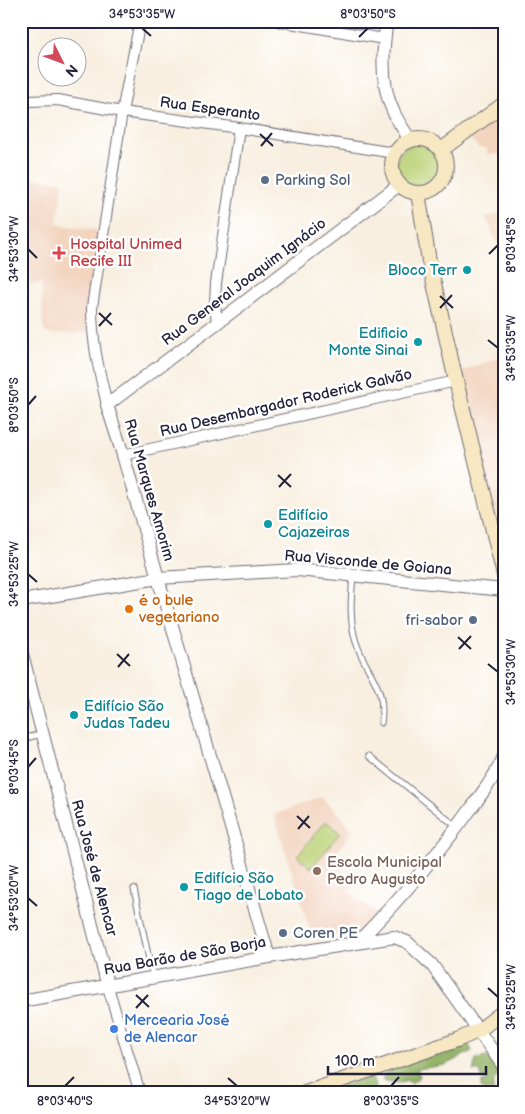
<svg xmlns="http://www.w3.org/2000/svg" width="525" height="1114" viewBox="0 0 525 1114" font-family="'Balsamiq Sans',sans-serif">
	<rect width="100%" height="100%" fill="#fff"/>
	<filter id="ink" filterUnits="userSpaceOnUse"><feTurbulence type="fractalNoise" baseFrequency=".02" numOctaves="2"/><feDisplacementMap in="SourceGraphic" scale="10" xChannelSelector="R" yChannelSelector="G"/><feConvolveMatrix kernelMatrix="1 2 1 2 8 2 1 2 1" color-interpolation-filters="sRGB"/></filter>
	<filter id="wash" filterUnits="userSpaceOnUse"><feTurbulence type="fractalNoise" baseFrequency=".0096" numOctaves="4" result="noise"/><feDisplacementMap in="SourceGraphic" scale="20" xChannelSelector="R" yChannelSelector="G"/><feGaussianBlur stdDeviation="1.12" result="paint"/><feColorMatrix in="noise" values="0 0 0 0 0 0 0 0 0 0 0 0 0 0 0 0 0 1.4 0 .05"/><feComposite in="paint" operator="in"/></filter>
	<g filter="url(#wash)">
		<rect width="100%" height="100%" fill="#f8efe0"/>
		<!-- built -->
		<path fill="#f3d4bf" d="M 504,104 L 504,155 L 487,154 L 487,148 L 478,148 L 466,132 Z
			M 21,177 L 63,182 L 57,224 L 100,231 L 88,304 L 87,333 L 51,334 L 45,332 L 43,326 L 42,284 L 21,284 Z
			M 504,212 L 504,264 L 502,252 L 485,217 Z
			M 504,355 L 504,575 L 454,375 Z
			M 323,797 L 353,830 L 330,862 L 354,880 L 347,891 L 377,914 L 363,932 L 313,940 L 274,815 Z"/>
		<!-- green -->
		<path fill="#bbd175" stroke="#6e7a58" d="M397 165a21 21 0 1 1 42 0a21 21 0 1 1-42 0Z
			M 326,821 L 340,833 L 311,868 L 297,856 Z"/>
		<!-- forest -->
		<path fill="#94b366" stroke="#5b6a50" d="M 466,1039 L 472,1051 L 445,1065 L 417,1069 L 420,1077 L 411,1083 L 406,1080 L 399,1083 L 382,1080 L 387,1071 Z
			M 487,1057 L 495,1060 L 502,1071 L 494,1080 L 493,1091 L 485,1090 L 481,1088 L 482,1082 L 487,1081 L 488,1079 L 482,1078 L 480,1071 L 473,1071 L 476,1059 Z
			M 372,1076 L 376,1089 L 364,1093 L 363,1089 L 358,1091 L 359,1093 L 330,1093 L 332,1089 Z"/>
	</g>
	<g filter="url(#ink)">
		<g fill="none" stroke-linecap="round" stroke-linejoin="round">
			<defs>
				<path id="service" d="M 353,576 C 351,598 349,620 356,642 C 366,674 387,686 381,723
					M 21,739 L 42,734
					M 369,756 L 457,827
					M 134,889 L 153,978"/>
				<path id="minor" d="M 278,21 L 384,39
					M 21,103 L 28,101 L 58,100 L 122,112 L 239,128 L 394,153
					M 217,323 L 215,304 L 216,283 L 239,128
					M 107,405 C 99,370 92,343 92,307 L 122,112 L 140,21
					M 123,455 L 456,381
					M 108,987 L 140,1093"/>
				<path id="tertiary" d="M 387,21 C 382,51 380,85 394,113 C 398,122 405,131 410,140
					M 21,601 L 158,578 L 297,570 L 504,590
					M 21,650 L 108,987
					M 357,943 C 400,899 440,852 476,802 C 486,787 498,773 504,756
					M 269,957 L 158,578 L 123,455 L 107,405 L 217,323 L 399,185
					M 21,1001 L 269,957 L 394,937 L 407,942 L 432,965 L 504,1067"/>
				<path id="secondary" d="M392 166a27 27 0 1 1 54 0a27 27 0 1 1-54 0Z
					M 441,150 L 504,104
					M 418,193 L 429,261 L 456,381 L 504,575
					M 305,1093 L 457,1040 L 478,1031 L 504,1011"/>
			</defs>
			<!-- service casing -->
			<use href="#service" stroke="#6d6a75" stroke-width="7"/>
			<!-- minor casing -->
			<use href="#minor" stroke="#6d6a75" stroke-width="12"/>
			<!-- tertiary casing -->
			<use href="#tertiary" stroke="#6d6a75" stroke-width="14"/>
			<!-- secondary casing -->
			<use href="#secondary" stroke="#6d6a75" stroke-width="16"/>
			<!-- service -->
			<use href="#service" stroke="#fff" stroke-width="5"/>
			<!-- minor -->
			<use href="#minor" stroke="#fff" stroke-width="10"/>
			<!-- tertiary -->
			<use href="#tertiary" stroke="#fff" stroke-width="12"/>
			<!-- secondary -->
			<use href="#secondary" stroke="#f7e8c3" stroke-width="14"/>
		</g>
	</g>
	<!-- ticks -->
	<path fill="none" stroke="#22223b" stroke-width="2" d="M 142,28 L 151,36M 359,37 L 368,28M 260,134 L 273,146M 261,146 L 272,133M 28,249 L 37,258M 489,254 L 498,245M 440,296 L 453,308M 440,308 L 452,295M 99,313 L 112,325M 99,326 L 111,313M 488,340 L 498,348M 28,405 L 36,396M 278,475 L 291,487M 279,487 L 291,474M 28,574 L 37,582M 458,637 L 471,649M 459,649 L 471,636M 117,654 L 130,666M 488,664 L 498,672M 118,667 L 129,654M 28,767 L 36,758M 297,816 L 310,828M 298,829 L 309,816M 28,898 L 37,906M 488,988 L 498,997M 136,995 L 149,1007M 136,1008 L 148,995M 228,1078 L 237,1086M 65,1086 L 74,1077M 391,1086 L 399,1077"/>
	<!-- markers -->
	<g fill="#5c6f8a" stroke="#fff" stroke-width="2">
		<circle cx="265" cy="180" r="5"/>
		<circle cx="473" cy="620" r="5"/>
		<circle cx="283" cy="933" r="5"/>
	</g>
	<path fill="#e0444e" stroke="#fff" stroke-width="2" d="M56.5 245.5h5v5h5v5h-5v5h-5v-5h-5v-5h5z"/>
	<g fill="#0f9aa8" stroke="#fff" stroke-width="2">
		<circle cx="467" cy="270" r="5"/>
		<circle cx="418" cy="342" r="5"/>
		<circle cx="268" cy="524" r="5"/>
		<circle cx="74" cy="715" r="5"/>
		<circle cx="184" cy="887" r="5"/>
	</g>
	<circle fill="#e8710a" stroke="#fff" stroke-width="2" cx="129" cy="609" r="5"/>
	<circle fill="#8d6e63" stroke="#fff" stroke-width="2" cx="317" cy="871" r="5"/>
	<circle fill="#3f7fe0" stroke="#fff" stroke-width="2" cx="114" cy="1029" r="5"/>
	<g text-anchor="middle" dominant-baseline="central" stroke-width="5" stroke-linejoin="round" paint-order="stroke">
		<!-- street labels -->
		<g font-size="15" fill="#22223b" stroke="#fff">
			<text transform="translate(210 109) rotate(8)">Rua Esperanto</text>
			<text transform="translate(244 282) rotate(-37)">Rua General Joaquim Ignácio</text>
			<text transform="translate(286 403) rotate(-13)">Rua Desembargador Roderick Galvão</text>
			<text transform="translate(149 490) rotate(74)">Rua Marques Amorim</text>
			<text transform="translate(368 563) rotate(5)">Rua Visconde de Goiana</text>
			<text transform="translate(94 868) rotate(75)">Rua José de Alencar</text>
			<text transform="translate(185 956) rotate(-10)">Rua Barão de São Borja</text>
		</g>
		<!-- service labels -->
		<g font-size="15" fill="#4e5e75" stroke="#fff" text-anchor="start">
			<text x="275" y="180">Parking Sol</text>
			<text x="463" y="620" text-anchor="end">fri-sabor</text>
			<text x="293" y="933">Coren PE</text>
		</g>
		<!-- health labels -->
		<g font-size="15" fill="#be3a42" stroke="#fff" text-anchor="start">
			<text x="70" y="244">Hospital Unimed<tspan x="70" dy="17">Recife III</tspan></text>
		</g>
		<!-- culture labels -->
		<g font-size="15" fill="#0d838f" stroke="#fff" text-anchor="start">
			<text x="457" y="270" text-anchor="end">Bloco Terr</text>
			<text x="408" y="333" text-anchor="end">Edificio<tspan x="408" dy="17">Monte Sinai</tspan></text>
			<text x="278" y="515">Edifício<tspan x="278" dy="17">Cajazeiras</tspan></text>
			<text x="84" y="706">Edifício São<tspan x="84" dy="17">Judas Tadeu</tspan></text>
			<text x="194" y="878">Edifício São<tspan x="194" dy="17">Tiago de Lobato</tspan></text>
		</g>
		<!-- food labels -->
		<g font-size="15" fill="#c56008" stroke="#fff" text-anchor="start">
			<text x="139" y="600">é o bule<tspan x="139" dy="17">vegetariano</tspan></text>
		</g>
		<!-- education labels -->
		<g font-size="15" fill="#785e54" stroke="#fff" text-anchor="start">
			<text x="327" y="862">Escola Municipal<tspan x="327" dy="17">Pedro Augusto</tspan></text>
		</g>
		<!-- shop labels -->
		<g font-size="15" fill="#366cbe" stroke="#fff" text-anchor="start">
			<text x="124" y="1020">Mercearia José<tspan x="124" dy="17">de Alencar</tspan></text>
		</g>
	</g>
	<!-- margin -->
	<rect width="525" height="1114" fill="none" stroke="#fff" stroke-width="55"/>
	<!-- north arrow -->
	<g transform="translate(62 62) rotate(132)"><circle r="24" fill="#ffffff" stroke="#a7a7b1"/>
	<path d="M0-4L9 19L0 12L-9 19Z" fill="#d1495b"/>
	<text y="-8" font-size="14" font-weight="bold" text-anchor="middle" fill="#22223b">N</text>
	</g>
	<!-- scale -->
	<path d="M328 1066v8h158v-8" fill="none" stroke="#22223b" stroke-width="2.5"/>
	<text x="335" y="1066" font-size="15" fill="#22223b" stroke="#ffffff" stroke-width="4" paint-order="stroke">100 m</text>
	<rect x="28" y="28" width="470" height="1058" fill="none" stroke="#22223b" stroke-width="2"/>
	<g font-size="12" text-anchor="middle" fill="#22223b">
		<text x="142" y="18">34°53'35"W</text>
		<text x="368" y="18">8°03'50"S</text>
		<text transform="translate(511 245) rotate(-90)" y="4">8°03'45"S</text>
		<text transform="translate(14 249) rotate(-90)" y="4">34°53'30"W</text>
		<text transform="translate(511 348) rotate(-90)" y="4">34°53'35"W</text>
		<text transform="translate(14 405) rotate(-90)" y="4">8°03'50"S</text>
		<text transform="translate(14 574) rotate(-90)" y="4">34°53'25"W</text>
		<text transform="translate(511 672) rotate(-90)" y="4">34°53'30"W</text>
		<text transform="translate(14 767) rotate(-90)" y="4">8°03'45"S</text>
		<text transform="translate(14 898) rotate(-90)" y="4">34°53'20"W</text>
		<text transform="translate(511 997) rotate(-90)" y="4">34°53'25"W</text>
		<text x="65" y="1105">8°03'40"S</text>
		<text x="237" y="1105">34°53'20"W</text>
		<text x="391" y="1105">8°03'35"S</text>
	</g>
</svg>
